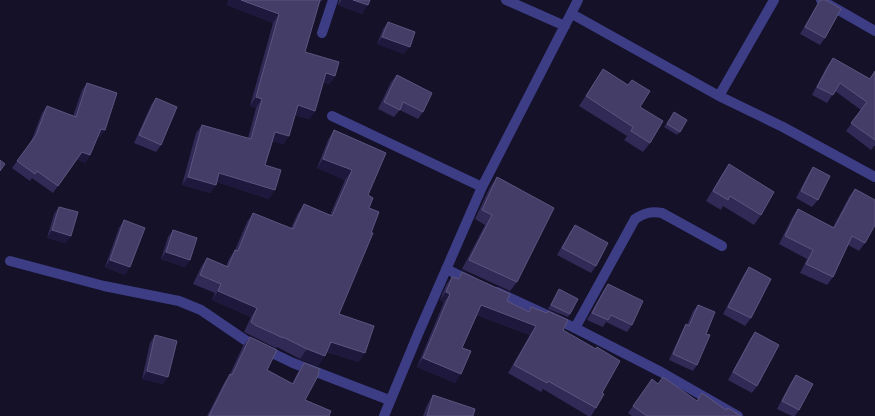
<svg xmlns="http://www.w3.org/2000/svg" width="875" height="416" viewBox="0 0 875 416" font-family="Mulish,sans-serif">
	<rect width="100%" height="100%" fill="#141128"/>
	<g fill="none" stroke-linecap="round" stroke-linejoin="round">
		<!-- service -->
		<path stroke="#3d3d86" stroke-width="10" d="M 575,328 L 635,219 C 644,213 651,211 662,213 L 722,246"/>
		<!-- minor -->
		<path stroke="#3d3d86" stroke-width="10" d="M 506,0 L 565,26
			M 821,0 L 875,31
			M 572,14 L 719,96 L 783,127 L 875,177
			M 322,33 L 333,0
			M 719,96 L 774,0
			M 332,116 L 482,187
			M 10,261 L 104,286 L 179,301 L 201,310 L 245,340 L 293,363 L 389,400
			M 446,269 L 471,281
			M 497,292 L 575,328 L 661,372 L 738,416
			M 384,416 L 418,334 L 482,187 L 578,0"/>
	</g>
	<!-- wall -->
	<path fill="#322a56" d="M 229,0 L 322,0 L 321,2 L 320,1 L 305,52 L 335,76 L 329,84 L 323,82 L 315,111 L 309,119 L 295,115 L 289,136 L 283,144 L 273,141 L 265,165 L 269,199 L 217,182 L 210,193 L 182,185 L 196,133 L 202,125 L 248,138 L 256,108 L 250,106 L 273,23 L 227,5 Z
		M 339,0 L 370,0 L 362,14 L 338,5 Z
		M 820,0 L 826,0 L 825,38 L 820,45 L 800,34 Z
		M 388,22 L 404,54 L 377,44 L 383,29 Z
		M 833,58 L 869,79 L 875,71 L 875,146 L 874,146 L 871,150 L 846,131 L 861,110 L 835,91 L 827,103 L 812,95 L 827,66 Z
		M 603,69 L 628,85 L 632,80 L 640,107 L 650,143 L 643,152 L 624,140 L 627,136 L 579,106 Z
		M 397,75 L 423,112 L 418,119 L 400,110 L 394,117 L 378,109 L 391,82 Z
		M 87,83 L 105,130 L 100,137 L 98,136 L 90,155 L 85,163 L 77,159 L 53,193 L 32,178 L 30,181 L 12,168 L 31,142 L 42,113 L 47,106 L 73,116 L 82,90 Z
		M 156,98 L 161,145 L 156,152 L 134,143 L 151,105 Z
		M 672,115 L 680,132 L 677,135 L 664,127 Z
		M 334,130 L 368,195 L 371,233 L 339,314 L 359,362 L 327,352 L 318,366 L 300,359 L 277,347 L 276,348 L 244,332 L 251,317 L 212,300 L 215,293 L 193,284 L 201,267 L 207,258 L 226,266 L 229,259 L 235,250 L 247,222 L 253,213 L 291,228 L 298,213 L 304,204 L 330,215 L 345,180 L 317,168 L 328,140 Z
		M 729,164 L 761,215 L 754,225 L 723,206 L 721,210 L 706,201 L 722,174 Z
		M 813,167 L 818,200 L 812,207 L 796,198 L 808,175 Z
		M 497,177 L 517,282 L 510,291 L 462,269 L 485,225 L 475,219 L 490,187 Z
		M 855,189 L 865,243 L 859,251 L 848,245 L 833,277 L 827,285 L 800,273 L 807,259 L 779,244 L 792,218 L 798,209 L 833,227 L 849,197 Z
		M 59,207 L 66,243 L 47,238 L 54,214 Z
		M 124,220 L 125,275 L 105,267 L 119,228 Z
		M 575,225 L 596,266 L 591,273 L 557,255 L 570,232 Z
		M 173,230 L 190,260 L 185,267 L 161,259 L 168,237 Z
		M 749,267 L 751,318 L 745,326 L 723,314 L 744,274 Z
		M 462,272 L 507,301 L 528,312 L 531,307 L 563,330 L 602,393 L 596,408 L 591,416 L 588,416 L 543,389 L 541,392 L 508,373 L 530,335 L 477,315 L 462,348 L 455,383 L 417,367 L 444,302 L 440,300 L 446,285 L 452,277 L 458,279 Z
		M 608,284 L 632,325 L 627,332 L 606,322 L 603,327 L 587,320 L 603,291 Z
		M 559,289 L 570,314 L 568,317 L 548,309 Z
		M 698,305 L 697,365 L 693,371 L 669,360 L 682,331 L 686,324 L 687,325 L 693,311 Z
		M 755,332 L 757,386 L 752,393 L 728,380 L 750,339 Z
		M 155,335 L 168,377 L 163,384 L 142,379 L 150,343 Z
		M 250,337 L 267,370 L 292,384 L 298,372 L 304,363 L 305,400 L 329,416 L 207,416 L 224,383 L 230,374 L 243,346 Z
		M 796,375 L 799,410 L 795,416 L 792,416 L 777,409 L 791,382 Z
		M 652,379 L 658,384 L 697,401 L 726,410 L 741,416 L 632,416 L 628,413 Z
		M 433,395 L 473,416 L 423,416 L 427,405 Z"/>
	<!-- shaded-wall -->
	<path fill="#1e183c" d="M 230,0 L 241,0 L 279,14 L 273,23 L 227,5 Z
		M 342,0 L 353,0 L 368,5 L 362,14 L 338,5 Z
		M 382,37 L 410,47 L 404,54 L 377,44 Z
		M 326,73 L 335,76 L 329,84 L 320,81 Z
		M 256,97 L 262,99 L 256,108 L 250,106 Z
		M 298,105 L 315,111 L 309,119 L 292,114 Z
		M 101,129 L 105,130 L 100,137 L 96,136 Z
		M 275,132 L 289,136 L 283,144 L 270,140 Z
		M 82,152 L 90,155 L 85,163 L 77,159 Z
		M 323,159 L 352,170 L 345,180 L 317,168 Z
		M 219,173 L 275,190 L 269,199 L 213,181 Z
		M 188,177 L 216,185 L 210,193 L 182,185 Z
		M 52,230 L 71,236 L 66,243 L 47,238 Z
		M 166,252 L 190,260 L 185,267 L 161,259 Z
		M 110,260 L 130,267 L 125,275 L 105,267 Z
		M 218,291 L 257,308 L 251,317 L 212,300 Z
		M 446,292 L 450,294 L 444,302 L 440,300 Z
		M 481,305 L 536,326 L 530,335 L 475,314 Z
		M 331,342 L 365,353 L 359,362 L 325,351 Z
		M 307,349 L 325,356 L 318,366 L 300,359 Z
		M 423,358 L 461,374 L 455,383 L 417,367 Z
		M 147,371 L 168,377 L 163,384 L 142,379 Z"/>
	<!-- building -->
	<path fill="#443d68" stroke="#5c557f" d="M 241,0 L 320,0 L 305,52 L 339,62 L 335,76 L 326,73 L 315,111 L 298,105 L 289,136 L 275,132 L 265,165 L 281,170 L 275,190 L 219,173 L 216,185 L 188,177 L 202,125 L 251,139 L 262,99 L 256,97 L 279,14 Z
		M 353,0 L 370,0 L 368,5 Z
		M 820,0 L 826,0 L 841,9 L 825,38 L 805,27 Z
		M 388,22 L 415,32 L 410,47 L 382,37 Z
		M 833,58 L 870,79 L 875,71 L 875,140 L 851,123 L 867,102 L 840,83 L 833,95 L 817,87 Z
		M 603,69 L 628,85 L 632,80 L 650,91 L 640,107 L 663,121 L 650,143 L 631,131 L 633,127 L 586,96 Z
		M 397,75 L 432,93 L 423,112 L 403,102 L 400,110 L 384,102 Z
		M 87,83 L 117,93 L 105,130 L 101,129 L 90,155 L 82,152 L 58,186 L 37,171 L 35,174 L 17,161 L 36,135 L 47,106 L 76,117 Z
		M 156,98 L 177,107 L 161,145 L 139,135 Z
		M 674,112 L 687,120 L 680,132 L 667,124 Z
		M 334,130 L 386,153 L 368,195 L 373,198 L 369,208 L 379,212 L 371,233 L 373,233 L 339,314 L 374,326 L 365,353 L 331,342 L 325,356 L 307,349 L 283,337 L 283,338 L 255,325 L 251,322 L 257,308 L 218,291 L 221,284 L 200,275 L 207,258 L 228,267 L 235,250 L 238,251 L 253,213 L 293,229 L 304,204 L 332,216 L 352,170 L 323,159 Z
		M 0,160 L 5,164 L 0,171 Z
		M 729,164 L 774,192 L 761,215 L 730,196 L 728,200 L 713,191 Z
		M 813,167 L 830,176 L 818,200 L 801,191 Z
		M 497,177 L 554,208 L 517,282 L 469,260 L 492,215 L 482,210 Z
		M 855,189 L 875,200 L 875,225 L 865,243 L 852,236 L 833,277 L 806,264 L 813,250 L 785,236 L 798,209 L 834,228 Z
		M 59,207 L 78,212 L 71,236 L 52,230 Z
		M 124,220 L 145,228 L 130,267 L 110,260 Z
		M 575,225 L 608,243 L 596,266 L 562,248 Z
		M 173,230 L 197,238 L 190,260 L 166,252 Z
		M 749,267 L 771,279 L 751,318 L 728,307 Z
		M 462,272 L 510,294 L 507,301 L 529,312 L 531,307 L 547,313 L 548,311 L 568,320 L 563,330 L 596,349 L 597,347 L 620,361 L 602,393 L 604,394 L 596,408 L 548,381 L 547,383 L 514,365 L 536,326 L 481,305 L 462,348 L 471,351 L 461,374 L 423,358 L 450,294 L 446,292 L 452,277 L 459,279 Z
		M 608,284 L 643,301 L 632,325 L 611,315 L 608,320 L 592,313 Z
		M 559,289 L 578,299 L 570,314 L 551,305 Z
		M 698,305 L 715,312 L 706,334 L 710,335 L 697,365 L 673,354 L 686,324 L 689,326 Z
		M 755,332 L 779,345 L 757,386 L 733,372 Z
		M 155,335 L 177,341 L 168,377 L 147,371 Z
		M 250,337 L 277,350 L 267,370 L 293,384 L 304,363 L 320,369 L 318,373 L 319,374 L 305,400 L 331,411 L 329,416 L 209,416 L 230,374 L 232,375 Z
		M 796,375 L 813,384 L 799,410 L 782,401 Z
		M 663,377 L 697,401 L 702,393 L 726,410 L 728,408 L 741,416 L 647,416 L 633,406 L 652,379 L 658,384 Z
		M 433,395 L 475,409 L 473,416 L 427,416 Z"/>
</svg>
